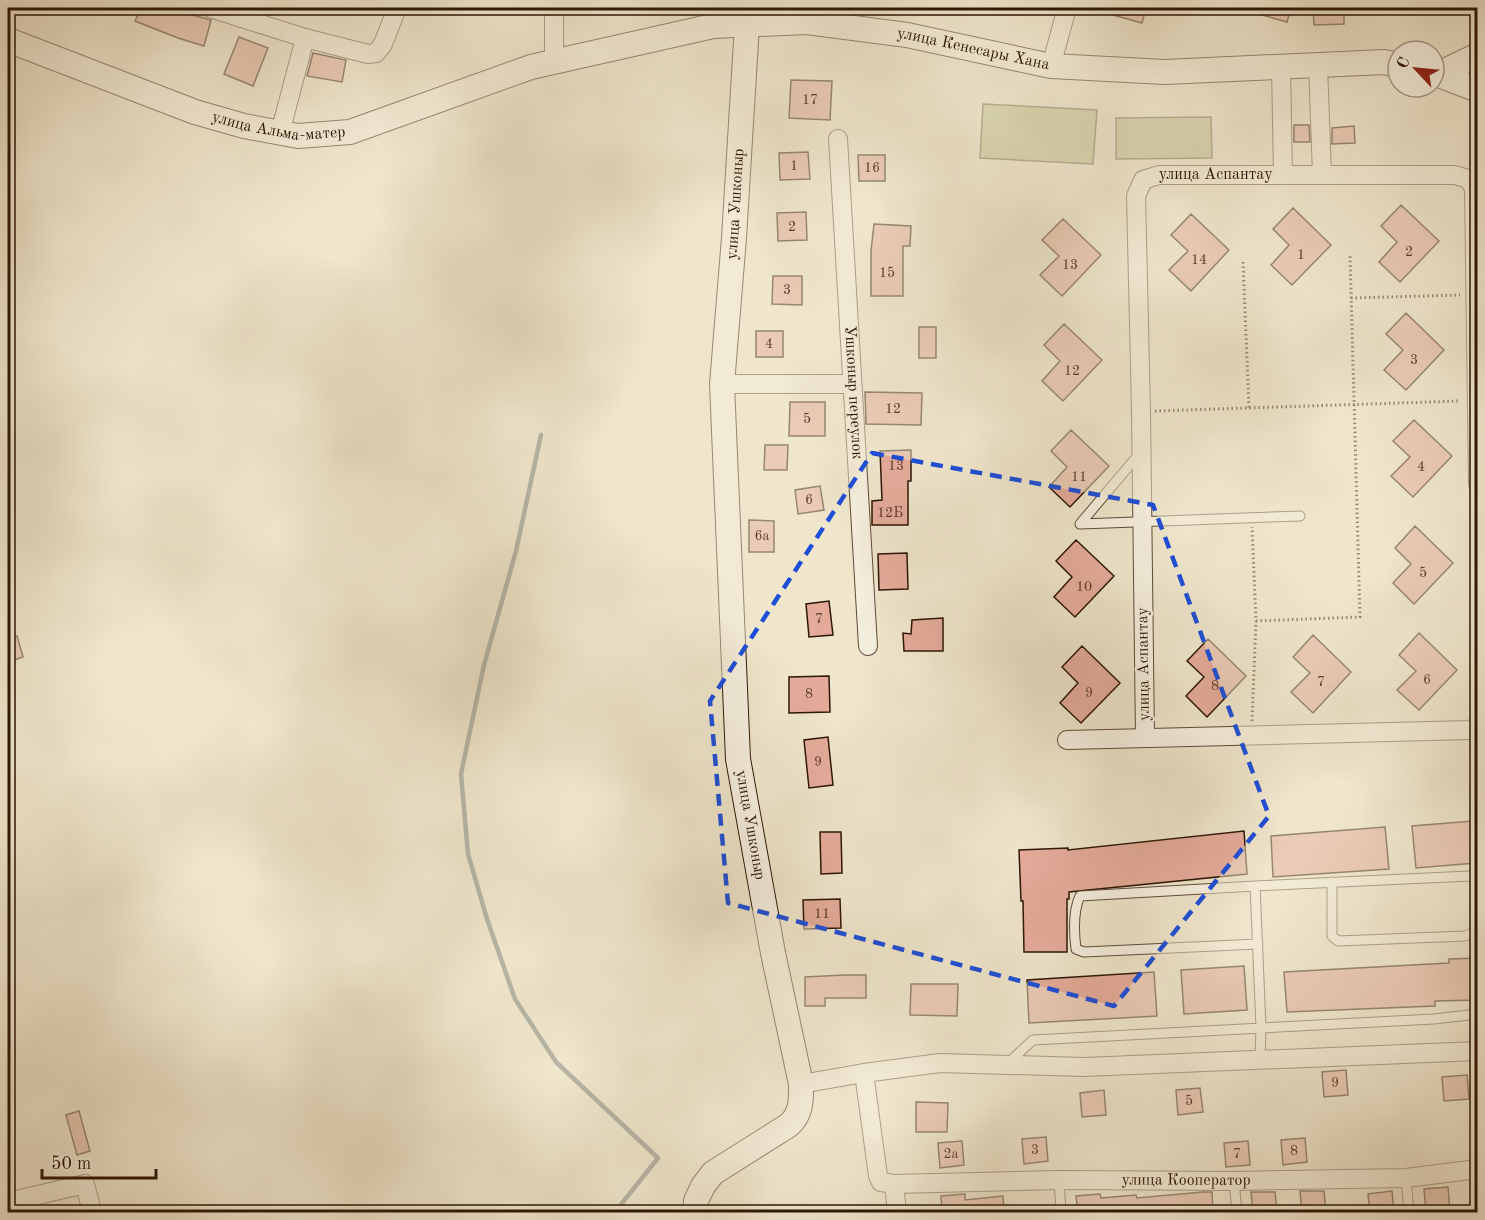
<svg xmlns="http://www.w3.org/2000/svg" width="1485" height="1220" viewBox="0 0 1485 1220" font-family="'Old Standard TT',serif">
	<rect width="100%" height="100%" fill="#efe6cc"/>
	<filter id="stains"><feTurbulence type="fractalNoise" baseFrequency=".00333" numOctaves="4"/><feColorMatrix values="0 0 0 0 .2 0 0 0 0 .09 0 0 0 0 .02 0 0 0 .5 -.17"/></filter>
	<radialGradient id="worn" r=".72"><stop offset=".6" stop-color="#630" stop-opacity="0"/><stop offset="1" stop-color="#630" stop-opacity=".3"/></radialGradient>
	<!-- green -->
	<path fill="#c0c393" stroke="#766c4c" stroke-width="1.5" d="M 983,104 L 1097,110 L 1093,164 L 980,158 Z
		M 1211,117 L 1212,158 L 1116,159 L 1116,118 Z"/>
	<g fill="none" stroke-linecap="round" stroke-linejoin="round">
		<!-- stream -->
		<path stroke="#717a76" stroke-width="4.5" d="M 541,435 L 516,551 L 484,665 L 461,774 L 468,854 L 487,919 L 515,999 L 556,1062 L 658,1158 L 615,1212"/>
	</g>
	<!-- building -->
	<path fill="#e4ab9a" stroke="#2d1605" stroke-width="1.5" d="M 141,8 L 167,8 L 211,20 L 204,46 L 178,38 L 135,21 Z
		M 1098,8 L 1146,8 L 1142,23 L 1098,11 Z
		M 1248,8 L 1291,8 L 1287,22 L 1248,11 Z
		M 1313,8 L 1344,8 L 1344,24 L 1314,25 Z
		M 239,37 L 268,48 L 253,86 L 224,74 Z
		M 313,53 L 346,60 L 342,82 L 307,76 Z
		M 791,80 L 832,81 L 830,120 L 789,118 Z
		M 1294,125 L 1309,125 L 1310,142 L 1294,142 Z
		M 1354,126 L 1355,143 L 1332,144 L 1332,128 Z
		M 808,152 L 810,179 L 780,180 L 779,153 Z
		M 858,155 L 885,155 L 885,181 L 859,181 Z
		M 1401,205 L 1439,241 L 1400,282 L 1379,262 L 1397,242 L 1381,226 Z
		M 1293,208 L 1331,245 L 1292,285 L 1271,265 L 1289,245 L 1273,229 Z
		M 806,212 L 807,240 L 778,241 L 777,213 Z
		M 1191,214 L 1229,250 L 1191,291 L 1169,270 L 1188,251 L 1171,235 Z
		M 1063,219 L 1101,255 L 1062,296 L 1040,275 L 1059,256 L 1042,240 Z
		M 874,224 L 911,226 L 910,246 L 903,246 L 903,296 L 871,296 L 871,251 Z
		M 773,276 L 802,276 L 802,305 L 772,304 Z
		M 1406,313 L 1444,350 L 1406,390 L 1384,370 L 1403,350 L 1386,334 Z
		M 1064,324 L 1102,360 L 1063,401 L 1042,381 L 1060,361 L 1044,345 Z
		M 919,327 L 936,327 L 936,358 L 919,358 Z
		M 756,331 L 783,331 L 783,357 L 756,357 Z
		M 865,392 L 922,393 L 921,425 L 866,424 Z
		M 790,402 L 825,402 L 825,436 L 789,436 Z
		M 1414,420 L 1452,456 L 1413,497 L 1391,476 L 1410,457 L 1393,441 Z
		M 1071,430 L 1109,466 L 1070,507 L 1049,487 L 1067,467 L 1051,451 Z
		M 765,445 L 788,445 L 787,470 L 764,470 Z
		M 911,450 L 911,481 L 908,481 L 908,525 L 872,525 L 872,501 L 882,500 L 880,451 Z
		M 820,486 L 824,510 L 798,514 L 795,490 Z
		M 749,520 L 774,521 L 774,552 L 749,552 Z
		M 1415,526 L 1453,563 L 1414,604 L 1393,583 L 1411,564 L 1395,548 Z
		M 1076,540 L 1114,576 L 1075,617 L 1054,597 L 1072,577 L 1056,561 Z
		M 907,553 L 908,589 L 879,590 L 878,554 Z
		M 829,601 L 833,635 L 809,637 L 806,604 Z
		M 943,618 L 943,651 L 904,651 L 903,633 L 911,634 L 912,620 Z
		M 1419,633 L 1457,670 L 1419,710 L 1397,690 L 1416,671 L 1399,655 Z
		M 1313,635 L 1351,672 L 1313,713 L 1291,692 L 1310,673 L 1293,657 Z
		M 17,636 L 23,657 L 8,662 L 8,639 Z
		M 1208,639 L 1246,676 L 1207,717 L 1186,696 L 1204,677 L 1187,661 Z
		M 1082,646 L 1120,683 L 1081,723 L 1060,703 L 1078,683 L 1062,667 Z
		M 829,676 L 830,712 L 789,713 L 789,677 Z
		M 828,737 L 833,785 L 809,788 L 804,740 Z
		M 1473,821 L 1476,863 L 1416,868 L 1412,826 Z
		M 1385,827 L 1389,869 L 1273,877 L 1271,836 Z
		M 1244,831 L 1247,874 L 1069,892 L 1069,899 L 1067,899 L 1067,952 L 1024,952 L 1023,901 L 1021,901 L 1019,850 L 1068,848 L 1068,850 Z
		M 820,832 L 841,832 L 842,873 L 821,874 Z
		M 840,899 L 841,928 L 804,929 L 803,900 Z
		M 1478,958 L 1478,1000 L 1435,1001 L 1435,1006 L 1287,1012 L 1284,972 L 1449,963 L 1449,959 Z
		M 1244,966 L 1247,1010 L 1184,1014 L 1181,970 Z
		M 1154,972 L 1157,1016 L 1029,1023 L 1027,980 Z
		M 844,975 L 866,975 L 866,998 L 825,998 L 825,1006 L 805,1006 L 805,977 Z
		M 911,984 L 958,984 L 957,1016 L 910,1015 Z
		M 1346,1070 L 1348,1095 L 1324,1097 L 1322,1072 Z
		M 1467,1075 L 1469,1099 L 1444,1101 L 1442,1077 Z
		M 1200,1088 L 1203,1112 L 1178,1115 L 1176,1090 Z
		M 1104,1090 L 1106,1115 L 1082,1117 L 1080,1093 Z
		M 916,1102 L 948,1103 L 947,1132 L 916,1132 Z
		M 79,1111 L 90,1151 L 77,1155 L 66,1115 Z
		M 1046,1137 L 1048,1161 L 1024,1164 L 1022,1139 Z
		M 1305,1138 L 1307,1162 L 1283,1165 L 1281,1140 Z
		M 962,1141 L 964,1165 L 940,1168 L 938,1143 Z
		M 1248,1141 L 1250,1165 L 1226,1167 L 1224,1143 Z
		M 1448,1187 L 1450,1211 L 1426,1212 L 1424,1189 Z
		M 1300,1191 L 1324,1191 L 1326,1212 L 1302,1212 Z
		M 1392,1191 L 1394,1212 L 1370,1212 L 1368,1194 Z
		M 1203,1192 L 1212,1192 L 1213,1212 L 1078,1212 L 1076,1196 L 1100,1194 L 1101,1198 L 1136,1195 L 1137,1198 Z
		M 1251,1192 L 1275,1192 L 1277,1212 L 1253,1212 Z
		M 965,1194 L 965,1200 L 1003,1196 L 1004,1212 L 942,1212 L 941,1196 Z"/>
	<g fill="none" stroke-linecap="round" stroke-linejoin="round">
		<defs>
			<path id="lane" d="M 1140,453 L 1080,524 L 1300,516
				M 1332,882 L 1332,936 L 1338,941 L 1465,936 L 1475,932 L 1478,928
				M 1255,886 L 1080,896 C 1073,911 1074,933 1076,949 L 1084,952 L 1258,944
				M 1260,1060 L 1261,1027 L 1255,886 L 1470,876 L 1477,881 L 1478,884
				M 1007,1064 L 1033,1040 L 1434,1019 L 1478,1014
				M 1406,1178 L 1409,1212
				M 1059,1180 L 1061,1212
				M 1234,1181 L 1237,1212"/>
			<g id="street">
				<path d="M 210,8 L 305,38 L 368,54 L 376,53 L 383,44 L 397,8"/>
				<path d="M 554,61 L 554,8"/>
				<path d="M 1318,65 L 1322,174"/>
				<path d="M 1051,66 L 1067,8"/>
				<path d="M 1281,67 L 1283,175"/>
				<path d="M 280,133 L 305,38"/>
				<path id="s1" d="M 838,139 L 868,646"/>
				<path d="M 722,384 L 852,384"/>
				<path id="s2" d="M 1145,738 L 1141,412 L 1136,196 L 1143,180 L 1159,175 L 1455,175 L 1468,179 L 1474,188 L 1478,484"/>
				<path d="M 1067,740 L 1470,730 L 1478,726"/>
				<path d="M 864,1073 L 940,1063 L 1084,1067 L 1478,1051"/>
				<path id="s3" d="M 801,1084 L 864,1073 L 878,1176 L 881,1182 L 894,1184 L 1059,1180 L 1234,1181 L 1406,1178 L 1478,1169"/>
				<path d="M 894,1184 L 897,1212"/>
				<path d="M 8,1202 L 85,1184 L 92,1212"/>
			</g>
			<g id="secondary">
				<path id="s4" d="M 8,40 L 195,112 L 244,126 L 298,136 L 350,132 L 531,67 L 713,26 L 807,22 L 907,35 L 1051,66 L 1165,72 L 1384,62 L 1398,65"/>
				<path d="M 1434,73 L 1478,90"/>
				<path d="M 1438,74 L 1478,55"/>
				<path id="s5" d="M 695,1212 L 696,1201 L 703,1186 L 713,1173 L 789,1125 C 802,1113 801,1100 801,1084 L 773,953 L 738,759 L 722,384 L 734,238 L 747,25"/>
			</g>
		</defs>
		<!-- lane casing -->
		<use href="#lane" stroke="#5e4a37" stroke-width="11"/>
		<!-- street casing -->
		<use href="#street" stroke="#5e4a37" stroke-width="20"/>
		<!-- secondary casing -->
		<use href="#secondary" stroke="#2d1605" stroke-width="26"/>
		<!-- path -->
		<path stroke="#2d1605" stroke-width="3" stroke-dasharray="1.5 3" stroke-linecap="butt" d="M 1243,262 L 1249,408
			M 1351,298 L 1460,295
			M 1155,411 L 1460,401
			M 1256,621 L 1360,617 L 1350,254
			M 1252,721 L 1256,621 L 1252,527"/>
		<!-- lane -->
		<use href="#lane" stroke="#f5efde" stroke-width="9"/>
		<!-- street -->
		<use href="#street" stroke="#f5efde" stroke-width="18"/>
		<!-- secondary -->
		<use href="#secondary" stroke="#f5efde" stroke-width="24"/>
	</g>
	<!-- marked area -->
	<path d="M0 0H1485V1220H0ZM 872,453 L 1153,505 L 1269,816 L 1114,1006 L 728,903 L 710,701 Z" fill="#efe6cc" fill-opacity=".55" fill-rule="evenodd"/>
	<path fill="none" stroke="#1d4ed8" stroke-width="4.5" stroke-dasharray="12 8" stroke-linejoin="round" d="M 872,453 L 1153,505 L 1269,816 L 1114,1006 L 728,903 L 710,701 Z"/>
	<g text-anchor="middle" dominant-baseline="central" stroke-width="4.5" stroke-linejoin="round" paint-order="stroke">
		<!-- number labels -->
		<g font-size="14" fill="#5b3b2a">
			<text x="810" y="100">17</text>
			<text x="794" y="166">1</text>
			<text x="872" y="168">16</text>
			<text x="792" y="227">2</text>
			<text x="1409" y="252">2</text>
			<text x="1301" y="255">1</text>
			<text x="1199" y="260">14</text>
			<text x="1070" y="265">13</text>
			<text x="887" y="273">15</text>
			<text x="787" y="290">3</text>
			<text x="769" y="344">4</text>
			<text x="1414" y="360">3</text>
			<text x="1072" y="371">12</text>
			<text x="893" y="409">12</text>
			<text x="807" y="419">5</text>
			<text x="896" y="466">13</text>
			<text x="1421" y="467">4</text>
			<text x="1079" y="477">11</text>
			<text x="809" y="500">6</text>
			<text x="890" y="513">12Б</text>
			<text x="762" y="536">6а</text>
			<text x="1423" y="573">5</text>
			<text x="1084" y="587">10</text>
			<text x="819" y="619">7</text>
			<text x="1427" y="680">6</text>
			<text x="1321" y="682">7</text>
			<text x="1215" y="686">8</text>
			<text x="1089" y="693">9</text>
			<text x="809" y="694">8</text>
			<text x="818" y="762">9</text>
			<text x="822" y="914">11</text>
			<text x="1335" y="1083">9</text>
			<text x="1189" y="1101">5</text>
			<text x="1035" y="1150">3</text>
			<text x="1294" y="1151">8</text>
			<text x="951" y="1154">2а</text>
			<text x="1237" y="1154">7</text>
		</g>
		<!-- street labels -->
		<g font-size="16" fill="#2d1605" stroke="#f5efde">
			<text stroke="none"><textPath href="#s4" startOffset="1000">улица Кенесары Хана</textPath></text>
			<text stroke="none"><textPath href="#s4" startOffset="286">улица Альма-матер</textPath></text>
			<text stroke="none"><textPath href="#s2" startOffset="633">улица Аспантау</textPath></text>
			<text stroke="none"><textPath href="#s5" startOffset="1065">улица Ушконыр</textPath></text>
			<text stroke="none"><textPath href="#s1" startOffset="254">Ушконыр переулок</textPath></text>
			<text transform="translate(1144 664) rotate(-91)">улица Аспантау</text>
			<text transform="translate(750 825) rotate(80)">улица Ушконыр</text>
			<text stroke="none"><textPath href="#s3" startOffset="480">улица Кооператор</textPath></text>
		</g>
	</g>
	<!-- margin -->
	<rect width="1485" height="1220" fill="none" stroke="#efe6cc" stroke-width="30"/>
	<rect x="9" y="9" width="1467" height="1202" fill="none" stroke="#2d1605" stroke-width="3"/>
	<rect x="15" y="15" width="1455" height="1190" fill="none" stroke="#2d1605" stroke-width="1.5"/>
	<!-- north arrow -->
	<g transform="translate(1416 69) rotate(296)"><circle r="28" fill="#f5efde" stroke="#a59887" stroke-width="1.5"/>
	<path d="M0-4.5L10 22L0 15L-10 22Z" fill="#8f2418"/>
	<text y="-9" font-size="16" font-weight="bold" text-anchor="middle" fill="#2d1605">С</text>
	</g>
	<!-- scale -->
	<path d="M42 1169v9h114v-9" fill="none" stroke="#2d1605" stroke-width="3"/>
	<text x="51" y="1169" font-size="18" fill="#2d1605" stroke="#f5efde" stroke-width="4.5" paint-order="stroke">50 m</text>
	<rect width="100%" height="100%" filter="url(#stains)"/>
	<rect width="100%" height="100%" fill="url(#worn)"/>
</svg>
